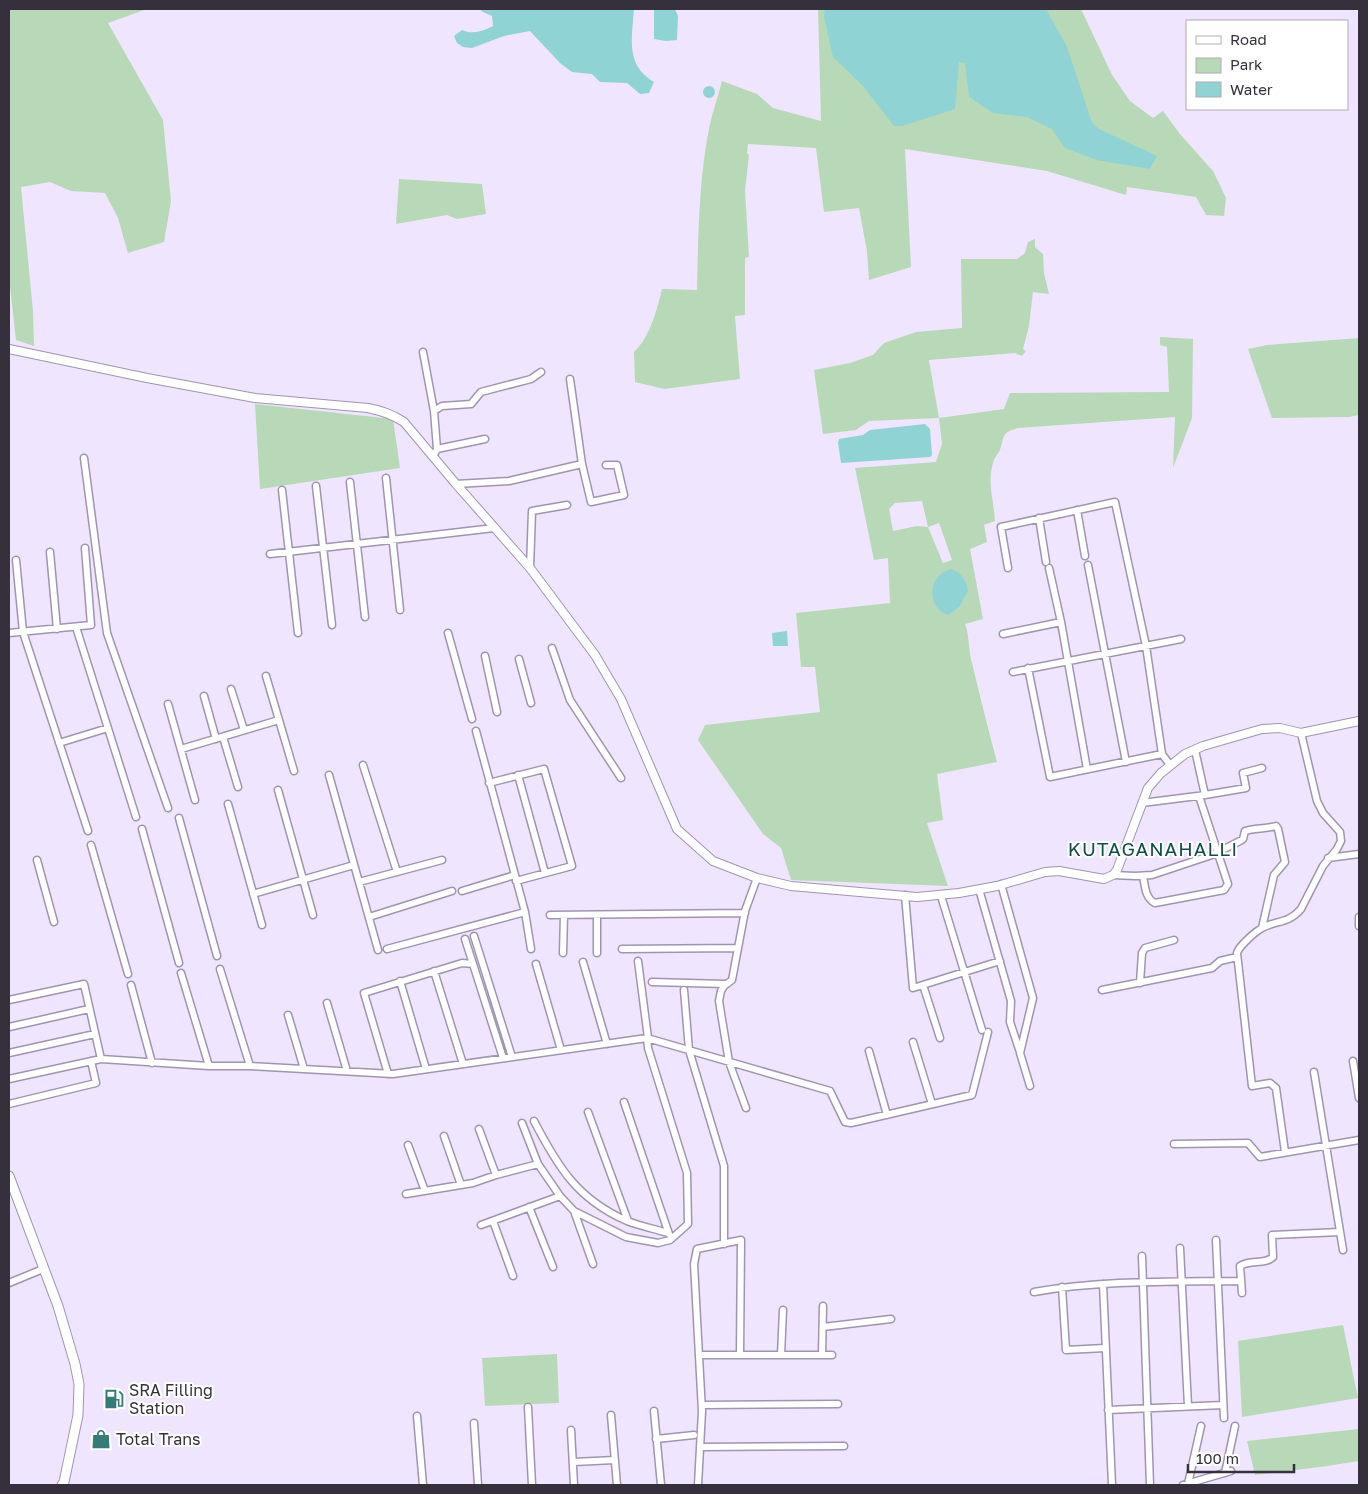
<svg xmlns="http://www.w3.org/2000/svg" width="1368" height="1494" viewBox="0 0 1368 1494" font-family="'Golos Text',sans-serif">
	<rect width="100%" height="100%" fill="#f0e5ff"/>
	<!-- green -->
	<path fill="#b7d9b7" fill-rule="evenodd" d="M 9,9 L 147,9 L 108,23 L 163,120 L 171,201 L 164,242 L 128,253 L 118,218 L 105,193 L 71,191 L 50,182 L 21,187 L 33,311 L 34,346 L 16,340 L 9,277 Z
		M 818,9 L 1081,9 L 1112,75 L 1130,101 L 1153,118 L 1163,111 L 1180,134 L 1213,171 L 1226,198 L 1224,216 L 1206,215 L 1196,197 L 1127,187 L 1126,195 L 1047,171 L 905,149 L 911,267 L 869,280 L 867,251 L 859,208 L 824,212 L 816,148 L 748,144 L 747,153 L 749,155 L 745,190 L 749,257 L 745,258 L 745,315 L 735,316 L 740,379 L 664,389 L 635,382 L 634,352 C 650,337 657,310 662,289 L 697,290 C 698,239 699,178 709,129 C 712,113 718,97 722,81 L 757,94 L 773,108 L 821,121 Z
		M 399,179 L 482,184 L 486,214 L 457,219 L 447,215 L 396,224 Z
		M 1035,239 L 1035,247 L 1043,254 L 1044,273 L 1049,294 L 1033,292 L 1029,326 L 1023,349 L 1026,351 L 1022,356 L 1015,353 L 929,360 L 939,418 L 1004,409 L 1010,393 L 1169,392 L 1167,347 L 1160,345 L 1160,337 L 1193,339 L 1192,418 L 1173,468 L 1175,417 L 1018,428 C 1001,433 1005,435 1000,450 C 998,454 994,458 993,463 C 987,482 994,502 995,521 L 984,525 L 987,542 L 970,549 L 983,619 L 965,624 C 970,636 968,650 972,663 C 980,696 988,729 997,762 L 937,774 L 943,820 L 927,823 L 948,886 L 791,880 L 781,848 L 763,834 L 698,740 L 705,725 L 820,712 L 815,667 L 801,667 L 796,613 L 890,603 L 888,558 L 874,560 L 855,468 L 936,462 L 942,444 L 939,418 L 869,421 L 856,430 L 823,434 L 814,370 L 850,363 L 873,355 L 884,343 L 916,332 L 962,328 L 961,259 L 1017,259 L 1025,253 L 1028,242 ZM 922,501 L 928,527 L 917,526 L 893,531 L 889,509 L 895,503 ZM 939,523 L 952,560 L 943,563 L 928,527 Z
		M 1359,338 L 1359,415 L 1349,417 L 1272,418 L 1248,349 L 1267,345 Z
		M 255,404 L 393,419 L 400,468 L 260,489 Z
		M 1343,1325 L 1358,1398 L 1242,1417 L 1238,1341 Z
		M 557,1354 L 559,1403 L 485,1406 L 482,1358 Z
		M 1359,1429 L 1359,1461 L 1327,1466 L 1255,1475 L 1247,1441 Z"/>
	<!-- water -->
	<path fill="#8fd3d4" d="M 481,9 L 634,9 C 632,38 625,65 654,82 L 649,93 L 640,94 L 627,83 L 600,82 L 592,74 L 572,72 L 560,63 L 530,31 L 504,36 L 472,48 L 463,47 L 457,43 L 454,36 L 462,30 C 473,35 483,31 493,26 L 492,16 L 481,11 Z
		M 654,9 L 675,9 L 678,16 L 677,40 L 666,41 L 654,39 Z
		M 825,9 L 1046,9 L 1067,47 L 1092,123 L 1099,129 L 1157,156 L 1150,169 L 1097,160 L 1065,148 L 1052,129 L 1027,117 L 993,113 L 969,97 L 965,63 L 959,62 L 955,109 L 902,126 L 894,126 L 863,86 L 833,57 L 824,16 Z
		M703 92a6 6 0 1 1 12 0a6 6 0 1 1-12 0Z
		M 925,424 L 930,429 L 932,455 L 930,457 L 841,463 L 838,443 L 839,439 L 863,435 L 870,430 Z
		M 951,569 C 962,573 966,580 968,591 L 959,607 L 948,615 C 927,608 926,576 951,569 Z
		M 787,631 L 788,646 L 773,646 L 772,633 Z"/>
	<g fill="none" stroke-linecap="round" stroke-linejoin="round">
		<defs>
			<path id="minor" d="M 423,352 L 434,411 L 437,449 L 433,457
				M 434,411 L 442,406 L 471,404 L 481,392 L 531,379 L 541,372
				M 437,449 L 485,439
				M 84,458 L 107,633 L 168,808
				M 582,464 L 591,502 L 624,495 L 617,465 L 606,465
				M 386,478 L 400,610
				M 350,482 L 365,617
				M 456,484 L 509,481 L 582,464 L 570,379
				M 316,486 L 332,625
				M 282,490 L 298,633
				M 1077,510 L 1085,556
				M 1039,518 L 1046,562
				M 50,552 L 57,629
				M 270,554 L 494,528
				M 16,560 L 23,632 L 88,831
				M 1088,565 L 1126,762
				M 530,568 L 532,511 L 567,505
				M 1008,568 L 1001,527 L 1115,502 L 1146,646 L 1162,754 L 1170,765
				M 1049,568 L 1061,622 L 1087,769
				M 76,627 L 136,817
				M 9,633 L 91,625 L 85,548
				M 448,633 L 472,719
				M 1003,634 L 1061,622
				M 552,648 L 570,700 L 621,778
				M 485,656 L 497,712
				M 519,659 L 531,703
				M 1028,668 L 1050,777 L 1162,754
				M 1013,672 L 1181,639
				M 266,676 L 294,771
				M 231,689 L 244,730
				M 204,696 L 216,739
				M 168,704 L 195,800
				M 476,731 L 525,912 L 531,949
				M 223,737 L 238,787
				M 59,743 L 108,728
				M 181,749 L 279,720
				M 1195,750 L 1205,795
				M 363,765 L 397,872
				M 329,775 L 378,950
				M 518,775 L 545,873
				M 489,783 L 544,769 L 572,866 L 516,881
				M 278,790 L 313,915
				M 1142,803 L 1205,795 L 1246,788 L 1243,773 L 1262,768
				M 228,804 L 262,925
				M 179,818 L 217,956
				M 142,829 L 179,963
				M 91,845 L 128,974
				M 1328,858 L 1359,854
				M 37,860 L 54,922
				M 1113,875 L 1135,876 L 1152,875 L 1212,855 L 1240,841 L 1243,839 L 1245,831 C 1254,828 1266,829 1276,826 L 1278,829 L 1285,862 L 1274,875 L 1262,928
				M 1143,876 C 1145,886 1145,898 1155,903 L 1224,890 L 1228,884 L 1199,796
				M 359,882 L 442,860
				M 1001,884 L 1033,998 L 1020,1053 L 1030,1086
				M 979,889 L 1011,1001 L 1010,1022 L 1020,1052
				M 462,891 L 515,875
				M 253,894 L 354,865
				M 905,895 L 913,988 L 1000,961
				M 941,896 L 982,1030
				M 550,915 L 745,913
				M 597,915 L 597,953
				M 369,917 L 452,891
				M 1359,917 L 1359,926
				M 474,936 L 512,1057
				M 465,939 L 503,1058
				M 387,949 L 525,912
				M 622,949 L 738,948
				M 563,953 L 564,915
				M 638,961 L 648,1038
				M 583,962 L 607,1044
				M 536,964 L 561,1050
				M 220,969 L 250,1066
				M 434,971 L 463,1064
				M 181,973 L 209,1066
				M 400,981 L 426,1069
				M 652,982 L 725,984
				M 1140,983 L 1142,953 L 1145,948 L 1174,940
				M 131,985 L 152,1063
				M 923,985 L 940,1038
				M 684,990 L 689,1050 L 724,1166 L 724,1244
				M 1102,990 L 1212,968 L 1220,961 L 1237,957
				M 9,1000 L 84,984 L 101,1059
				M 327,1003 L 347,1071
				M 288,1015 L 304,1069
				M 9,1027 L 89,1009
				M 913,1042 L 932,1104
				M 869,1051 L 887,1115
				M 9,1053 L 95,1034
				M 1353,1061 L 1359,1098
				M 1314,1072 L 1343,1250
				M 388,1074 L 364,993 L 462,963 L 473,964
				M 9,1079 L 101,1059 L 209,1066 L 250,1066 L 393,1074 L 647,1038 L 830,1091 L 845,1122 L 851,1123 L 972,1095 L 988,1032
				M 624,1102 L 669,1234
				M 9,1104 L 96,1083 L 91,1061
				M 746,1108 L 729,1062 L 719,1001 L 721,991 L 724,986 L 732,980 L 745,911 L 757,878
				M 588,1112 L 628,1221
				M 534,1121 C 558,1167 577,1199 627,1221 C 640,1226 655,1229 668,1233
				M 522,1123 L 538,1164 L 560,1196 L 574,1211 L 626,1237 L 658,1243 L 670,1240 L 688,1224 L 687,1173 L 648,1048 L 647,1038
				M 479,1129 L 496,1175
				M 444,1136 L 461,1185
				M 1174,1144 L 1248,1143 L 1260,1157 L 1359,1140
				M 408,1145 L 425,1191
				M 1285,1152 L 1276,1088 L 1270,1083 L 1252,1086 L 1237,953 C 1239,946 1255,932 1262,928 C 1277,920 1288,924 1301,909 L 1323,866 L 1337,849 L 1341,841 L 1340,832 L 1323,813 L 1317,801 L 1301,733
				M 406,1194 L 473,1183 L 496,1175 L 538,1164
				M 529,1207 L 553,1267
				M 574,1211 L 593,1264
				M 493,1221 L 513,1276
				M 481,1225 L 560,1196
				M 1216,1240 L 1224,1418
				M 1180,1248 L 1188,1406
				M 1142,1256 L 1150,1485
				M 9,1283 L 43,1269
				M 1103,1284 L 1112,1485
				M 1062,1287 L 1066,1350 L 1105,1348
				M 1034,1292 C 1102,1280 1172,1282 1241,1281
				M 1242,1293 L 1240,1266 C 1250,1259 1265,1265 1273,1257 L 1272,1235 L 1340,1232
				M 823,1327 L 891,1319
				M 699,1355 L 832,1355
				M 781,1355 L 783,1310
				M 822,1355 L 823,1306
				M 702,1405 L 838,1404
				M 528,1407 L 532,1485
				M 1108,1410 L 1223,1405
				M 654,1411 L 661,1485
				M 611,1415 L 617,1485
				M 417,1416 L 423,1485
				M 474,1423 L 478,1485
				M 571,1430 L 574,1485
				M 656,1439 L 694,1435
				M 700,1447 L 844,1446
				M 573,1462 L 615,1460
				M 1225,1473 L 1235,1426
				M 1188,1484 L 1201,1426
				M 698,1485 L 702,1411 L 694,1264 L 697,1249 L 741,1240 L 740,1355
				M 1183,1485 L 1231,1471"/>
			<path id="tertiary" d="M 9,349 L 147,378 L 255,398 L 368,408 C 382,411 392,414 404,422 L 456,484 L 530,568 L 595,655 L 621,699 L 677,829 L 713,861 L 757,878 L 791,886 L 917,897 L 959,893 L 997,886 L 1045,872 L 1059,871 L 1104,879 L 1113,875 L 1117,870 L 1148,788 L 1161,773 L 1185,754 L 1203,746 L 1262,729 L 1280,728 L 1301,733 L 1359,721"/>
			<path id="secondary" d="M 9,1176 L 58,1306 L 75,1364 L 79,1384 L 78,1415 L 64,1482 L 62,1485"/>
		</defs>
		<!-- minor casing -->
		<use href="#minor" stroke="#a094b1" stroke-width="9"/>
		<!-- tertiary casing -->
		<use href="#tertiary" stroke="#a094b1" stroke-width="10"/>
		<!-- secondary casing -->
		<use href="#secondary" stroke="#a094b1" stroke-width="11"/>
		<!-- minor -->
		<use href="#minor" stroke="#fff" stroke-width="6"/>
		<!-- tertiary -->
		<use href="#tertiary" stroke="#fff" stroke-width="8"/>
		<!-- secondary -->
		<use href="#secondary" stroke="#fff" stroke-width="9"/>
	</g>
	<!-- icons -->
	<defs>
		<symbol id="fuel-bare" viewBox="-9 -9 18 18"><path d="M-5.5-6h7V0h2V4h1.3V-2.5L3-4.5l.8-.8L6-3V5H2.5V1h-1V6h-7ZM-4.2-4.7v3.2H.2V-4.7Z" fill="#357c76" stroke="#fff" stroke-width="2.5" paint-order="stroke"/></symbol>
		<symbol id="shop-bare" viewBox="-9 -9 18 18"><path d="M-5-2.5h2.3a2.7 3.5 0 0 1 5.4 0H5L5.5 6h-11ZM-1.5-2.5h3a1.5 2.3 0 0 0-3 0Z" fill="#357c76" stroke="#fff" stroke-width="2.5" paint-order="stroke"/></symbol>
	</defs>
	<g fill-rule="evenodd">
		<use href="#fuel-bare" x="100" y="1385" width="28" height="28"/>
		<use href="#shop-bare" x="87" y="1425" width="28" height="28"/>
	</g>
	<g text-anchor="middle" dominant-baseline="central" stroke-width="4" stroke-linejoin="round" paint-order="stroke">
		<!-- poi labels -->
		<g font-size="16" fill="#36303d" stroke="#fff" text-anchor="start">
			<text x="129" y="1390">SRA Filling<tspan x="129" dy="18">Station</tspan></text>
			<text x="116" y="1439">Total Trans</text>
		</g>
		<!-- quarter labels -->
		<g font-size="19" letter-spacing="1" fill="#124e49" stroke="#fff">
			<text x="1153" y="848">KUTAGANAHALLI</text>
		</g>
	</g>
	<!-- border -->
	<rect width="1368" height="1494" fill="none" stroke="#36303d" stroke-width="20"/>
	<!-- legend -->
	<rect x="1186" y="20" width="162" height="90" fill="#ffffff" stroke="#afacb1"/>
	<rect x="1196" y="36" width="25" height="8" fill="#ffffff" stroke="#afacb1"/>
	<text x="1230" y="45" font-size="15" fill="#36303d">Road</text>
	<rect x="1196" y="58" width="25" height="15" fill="#b7d9b7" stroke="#afacb1"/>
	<text x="1230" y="70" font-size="15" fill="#36303d">Park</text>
	<rect x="1196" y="82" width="25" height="15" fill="#8fd3d4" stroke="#afacb1"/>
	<text x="1230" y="95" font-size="15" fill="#36303d">Water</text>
	<!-- scale -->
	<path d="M1188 1464v8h106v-8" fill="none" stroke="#36303d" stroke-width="2.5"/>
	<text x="1196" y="1464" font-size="15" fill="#36303d" stroke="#ffffff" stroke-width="4" paint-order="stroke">100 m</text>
</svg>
